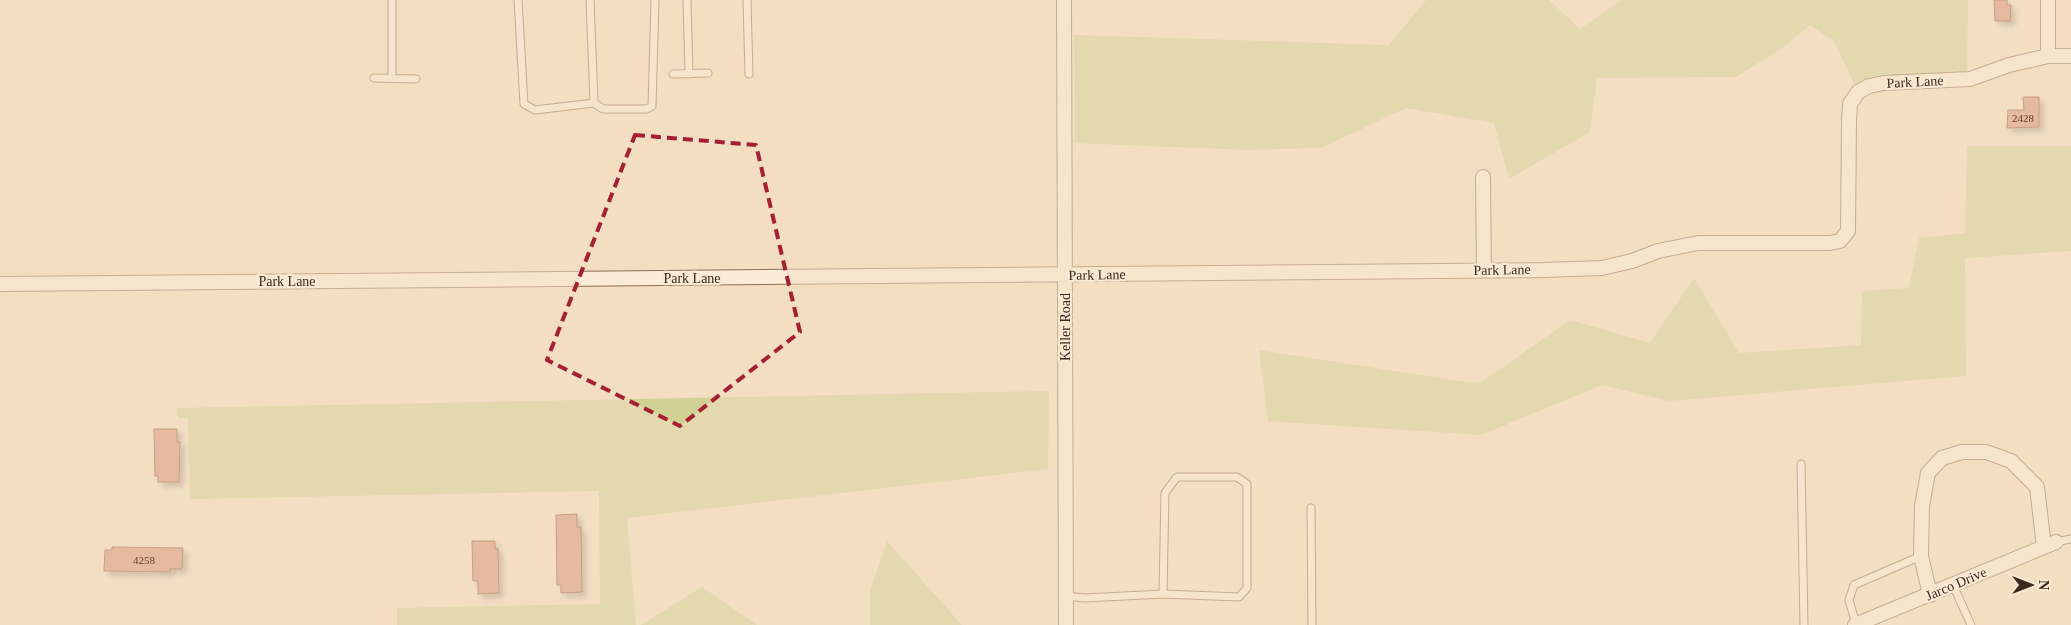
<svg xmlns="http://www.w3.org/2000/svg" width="2071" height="625" viewBox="0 0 2071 625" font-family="Georgia,serif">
	<defs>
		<filter id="shadow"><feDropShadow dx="4.5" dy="4.5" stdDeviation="2.5" flood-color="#0004"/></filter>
	</defs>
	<rect width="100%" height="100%" fill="#f3dec2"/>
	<!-- green -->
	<path fill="#d2d194" d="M 1426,0 L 1549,0 L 1580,29 L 1622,0 L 1968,0 L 1967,79 L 1858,92 L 1834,41 L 1810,25 L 1781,49 L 1736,77 L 1597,78 L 1590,132 L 1509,179 L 1494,123 L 1406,108 L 1321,148 L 1246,150 L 1075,143 L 1074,35 L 1389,45 Z
		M 1967,146 L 2071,146 L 2071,251 L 1965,258 L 1966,376 L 1669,401 L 1602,385 L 1481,435 L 1268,421 L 1259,350 L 1479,384 L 1570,320 L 1650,343 L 1694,278 L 1739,353 L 1861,345 L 1862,291 L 1909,288 L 1919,238 L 1965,233 Z
		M 1049,391 L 1048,469 L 627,518 L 636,625 L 397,625 L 397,608 L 600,604 L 599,491 L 190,499 L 188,418 L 178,418 L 177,408 Z
		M 887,541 L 962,625 L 870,625 L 870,591 Z
		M 702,587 L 757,625 L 641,625 Z"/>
	<!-- building -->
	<path fill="#d58f74" stroke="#91513a" filter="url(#shadow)" d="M 1994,0 L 2007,0 L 2007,5 L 2011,5 L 2010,21 L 1995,21 Z
		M 2023,97 L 2039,97 L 2039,127 L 2007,128 L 2008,110 L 2024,110 Z
		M 154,429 L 177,429 L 177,442 L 180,442 L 179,482 L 158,482 L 158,476 L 155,476 Z
		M 577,514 L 577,527 L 581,527 L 582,592 L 561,593 L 561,585 L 557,585 L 556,515 Z
		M 472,541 L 495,541 L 495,549 L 498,549 L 499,593 L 478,594 L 478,581 L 473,581 Z
		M 112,547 L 183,548 L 182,569 L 170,569 L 170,572 L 104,571 L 105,550 L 112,550 Z"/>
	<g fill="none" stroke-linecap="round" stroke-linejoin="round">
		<defs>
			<path id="service" d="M 392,0 L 392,78
				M 518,0 L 524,104 L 535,110 L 594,103
				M 590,0 L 594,103 L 603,109 L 647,109 L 652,106 L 655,0
				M 687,0 L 689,74
				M 747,0 L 749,74
				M 673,74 L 708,73
				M 374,78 L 416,79
				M 1801,464 L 1804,625
				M 1311,508 L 1312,625
				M 2056,542 L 2071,539
				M 1953,585 L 1971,625
				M 1066,596 L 1085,598 L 1163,594 L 1165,493 L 1177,477 L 1237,477 L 1247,484 L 1247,588 L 1239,597 L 1163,594
				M 1856,624 L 1849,600 L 1854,585 L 1921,556"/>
			<path id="minor" d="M 1064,0 L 1066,625
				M 2048,0 L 2048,56
				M 1483,177 L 1484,270
				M 0,284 L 1544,270 L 1602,268 L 1632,261 L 1658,251 L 1698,243 L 1830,243 L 1840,241 L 1848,231 L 1849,122 L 1850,104 L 1858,92 L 1869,86 L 1884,83 L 1970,79 L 2009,65 L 2048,56 L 2071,56
				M 1930,595 L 1921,556 L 1922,506 L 1928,473 L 1942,458 L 1962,452 L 1986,452 L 2011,461 L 2037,487 L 2044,547
				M 1855,625 L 2056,542"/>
		</defs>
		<!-- service casing -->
		<use href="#service" stroke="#8f6d57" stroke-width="9"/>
		<!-- minor casing -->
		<use href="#minor" stroke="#8f6d57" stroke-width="16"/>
		<!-- service -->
		<use href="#service" stroke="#fcecd7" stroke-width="7"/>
		<!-- minor -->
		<use href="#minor" stroke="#fcecd7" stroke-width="14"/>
	</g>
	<!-- marked area -->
	<path d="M0 0H2071V625H0ZM 635,135 L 756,145 L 800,332 L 680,426 L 547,360 Z" fill="#f3dec2" fill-opacity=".55" fill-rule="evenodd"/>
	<path fill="none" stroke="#a52033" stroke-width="4" stroke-dasharray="10 6" stroke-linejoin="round" d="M 635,135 L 756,145 L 800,332 L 680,426 L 547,360 Z"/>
	<g text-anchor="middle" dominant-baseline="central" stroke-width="4.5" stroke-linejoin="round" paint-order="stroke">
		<!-- number labels -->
		<g font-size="11" fill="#634233">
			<text x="2023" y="118">2428</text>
			<text x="144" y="560">4258</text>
		</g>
		<!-- street labels -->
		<g font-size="14" fill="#3d281d" stroke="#f9e9d3">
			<text transform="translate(1915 82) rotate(-3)">Park Lane</text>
			<text transform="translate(1502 270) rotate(-1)">Park Lane</text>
			<text transform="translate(1097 275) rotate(-1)">Park Lane</text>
			<text x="692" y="278">Park Lane</text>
			<text x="287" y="281">Park Lane</text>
			<text transform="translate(1065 327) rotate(-90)">Keller Road</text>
			<text transform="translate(1956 584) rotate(-23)">Jarco Drive</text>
		</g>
	</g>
	<!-- north arrow -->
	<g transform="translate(2031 585) rotate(90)" stroke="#f9e9d3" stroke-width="4" paint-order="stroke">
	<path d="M0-4L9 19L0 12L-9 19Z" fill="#3d281d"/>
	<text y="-8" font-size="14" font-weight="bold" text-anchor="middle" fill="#3d281d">N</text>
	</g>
</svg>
